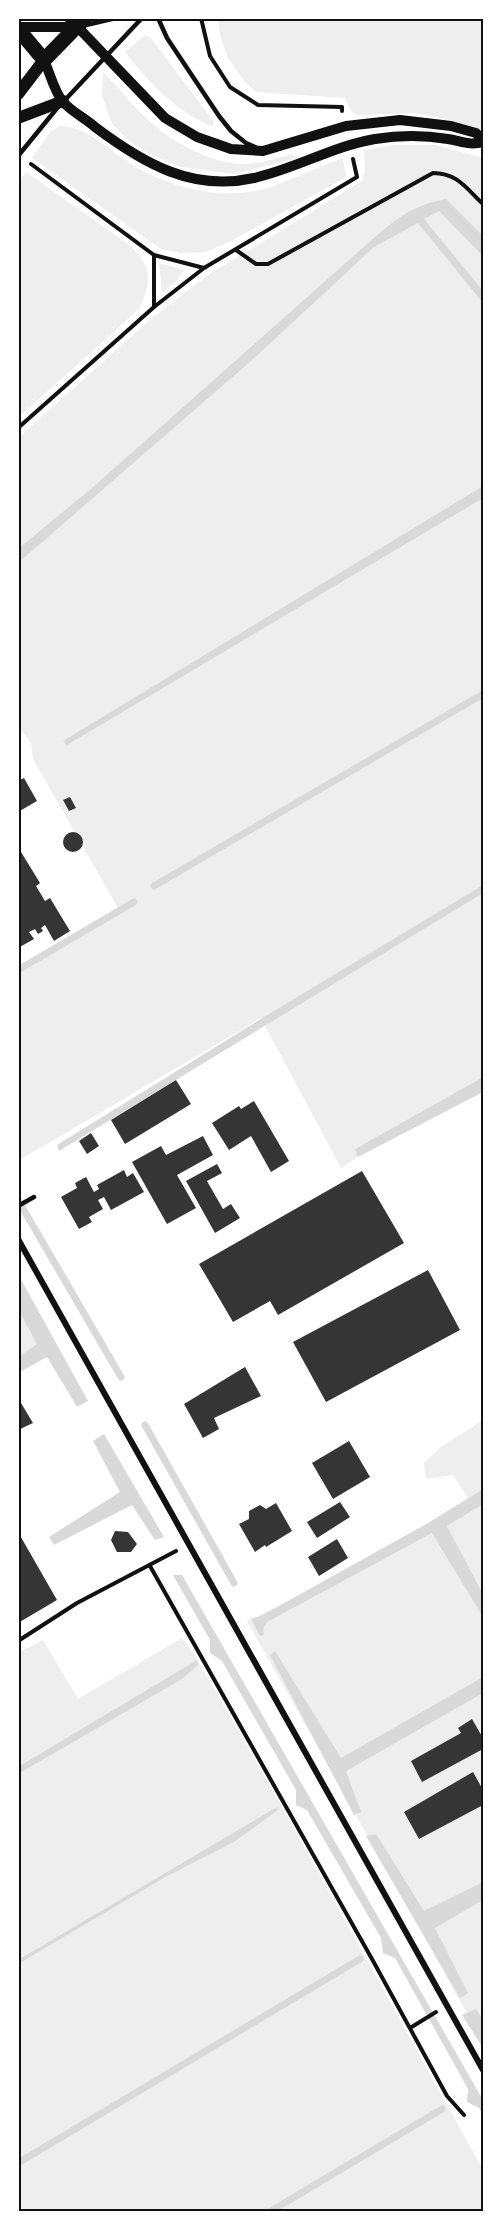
<svg xmlns="http://www.w3.org/2000/svg" width="501" height="2229" viewBox="0 0 501 2229" font-family="'Roboto Serif',serif">
	<rect width="100%" height="100%" fill="#fff"/>
	<!-- green -->
	<path fill="#eee" d="M 218,18 L 483,18 L 483,132 L 450,120 L 416,113 L 357,115 L 351,111 L 345,98 L 256,92 L 244,81 L 227,56 L 220,35 Z
		M 145,35 L 151,38 L 213,121 L 214,125 L 211,126 C 175,111 149,82 125,52 Z
		M 103,72 C 118,87 132,105 147,119 C 170,141 206,161 238,164 C 257,165 274,159 292,154 L 297,158 L 235,174 L 180,167 L 152,155 L 129,141 L 112,124 L 102,96 Z
		M 60,126 C 88,127 107,149 131,164 C 171,189 225,202 271,187 C 295,178 319,167 343,158 L 346,177 L 233,240 L 206,252 L 180,253 L 161,249 L 32,158 L 51,131 Z
		M 393,145 L 436,145 L 483,158 L 483,1077 L 355,1149 L 358,1157 L 341,1168 L 261,1018 L 18,1161 L 18,967 L 118,908 L 33,759 L 31,743 L 18,726 L 18,438 L 151,319 L 208,275 L 362,181 L 365,171 L 364,150 Z
		M 26,172 L 128,244 C 153,267 152,280 139,309 L 18,418 L 18,183 Z
		M 159,263 L 184,270 L 176,281 L 162,293 Z
		M 18,1277 L 53,1340 L 18,1360 Z
		M 483,1420 L 483,1489 L 468,1498 L 453,1475 L 426,1479 L 424,1463 L 441,1447 Z
		M 483,1503 L 483,1594 L 447,1526 Z
		M 432,1533 L 483,1607 L 483,2042 L 247,1621 Z
		M 182,1638 L 196,1657 L 279,1801 L 483,2170 L 483,2211 L 18,2211 L 18,1653 L 43,1640 L 78,1699 Z"/>
	<!-- water -->
	<path fill="#d9d9d9" d="M 446,199 L 483,236 L 483,256 L 439,211 L 424,219 L 483,291 L 483,303 L 418,223 L 374,247 L 251,361 L 18,563 L 18,549 L 92,488 L 367,244 C 394,221 409,206 446,199 Z
		M 483,486 L 483,498 L 67,745 L 63,741 Z
		M 483,885 L 483,893 L 59,1151 L 57,1145 L 269,1014 Z
		M 483,1077 L 483,1092 L 358,1157 L 355,1149 Z
		M 18,1274 L 88,1401 L 77,1407 L 47,1357 L 18,1373 L 18,1357 L 37,1344 L 18,1309 Z
		M 104,1434 L 164,1537 L 155,1540 L 132,1505 L 54,1545 L 49,1537 L 120,1492 L 93,1441 Z
		M 483,1489 L 483,1504 L 447,1526 L 483,1594 L 483,1617 L 432,1533 L 267,1622 L 263,1629 L 264,1635 L 260,1636 L 251,1619 L 261,1616 L 428,1523 Z
		M 173,1575 L 182,1575 L 483,2100 L 483,2115 L 479,2108 L 467,2102 L 468,2089 L 395,1958 L 383,1953 L 381,1938 L 307,1810 L 296,1805 L 296,1790 L 222,1661 L 210,1653 L 210,1640 Z
		M 275,1651 L 341,1758 L 483,1677 L 483,1693 L 346,1771 L 361,1812 L 354,1815 L 270,1655 Z
		M 197,1660 L 198,1665 L 182,1679 L 18,1774 L 18,1767 Z
		M 277,1807 L 278,1810 L 234,1842 L 167,1876 L 18,1964 L 18,1960 Z
		M 376,1834 L 424,1911 L 483,1882 L 483,1900 L 435,1928 L 468,1993 L 460,1998 L 366,1836 Z
		M 476,2009 L 483,2020 L 483,2048 L 462,2015 Z"/>
	<g fill="none" stroke-linecap="round" stroke-linejoin="round">
		<!-- stream -->
		<path stroke="#d9d9d9" stroke-width="7" d="M 154,886 L 483,694
			M 18,970 L 134,902
			M 18,1200 L 121,1377
			M 145,1425 L 234,1583
			M 18,2163 L 360,1959
			M 271,2211 L 442,2109"/>
	</g>
	<!-- building -->
	<path fill="#353535" d="M 24,778 L 37,801 L 18,812 L 18,781 Z
		M 70,797 L 76,808 L 69,811 L 63,800 Z
		M63 842a10 10 0 1 1 20 0a10 10 0 1 1-20 0Z
		M 18,847 L 40,883 L 36,886 L 45,901 L 50,898 L 70,931 L 54,941 L 45,925 L 41,928 L 43,931 L 38,934 L 35,929 L 29,932 L 34,939 L 18,948 Z
		M 176,1080 L 191,1104 L 125,1144 L 111,1120 Z
		M 254,1101 L 289,1161 L 271,1172 L 251,1136 L 229,1150 L 212,1123 L 239,1106 L 241,1109 Z
		M 91,1133 L 99,1146 L 87,1154 L 79,1141 Z
		M 203,1136 L 213,1155 L 177,1175 L 196,1208 L 167,1224 L 132,1162 L 161,1146 L 166,1155 Z
		M 217,1164 L 222,1173 L 207,1181 L 223,1209 L 231,1204 L 240,1218 L 215,1233 L 186,1181 Z
		M 124,1170 L 127,1177 L 133,1173 L 144,1192 L 111,1210 L 104,1197 L 98,1200 L 103,1209 L 89,1217 L 92,1222 L 79,1229 L 61,1197 L 77,1188 L 75,1183 L 86,1177 L 94,1192 L 99,1189 L 97,1185 Z
		M 362,1171 L 404,1243 L 278,1315 L 270,1301 L 233,1322 L 199,1264 Z
		M 428,1270 L 460,1330 L 326,1402 L 293,1342 Z
		M 245,1367 L 261,1396 L 214,1418 L 219,1429 L 203,1438 L 184,1404 Z
		M 18,1398 L 33,1423 L 18,1430 Z
		M 349,1441 L 370,1477 L 333,1499 L 312,1463 Z
		M 340,1502 L 350,1517 L 317,1538 L 307,1522 Z
		M 276,1503 L 292,1531 L 266,1547 L 265,1545 L 255,1552 L 239,1524 L 249,1519 L 249,1511 L 260,1505 L 266,1509 Z
		M 115,1531 L 128,1532 L 137,1544 L 131,1552 L 117,1552 L 111,1540 Z
		M 18,1532 L 57,1600 L 18,1623 Z
		M 337,1539 L 348,1558 L 319,1576 L 308,1557 Z
		M 472,1719 L 483,1738 L 483,1749 L 422,1782 L 411,1761 L 461,1733 L 458,1728 Z
		M 473,1772 L 483,1790 L 483,1805 L 419,1839 L 404,1812 Z"/>
	<g fill="none" stroke-linecap="round" stroke-linejoin="round">
		<!-- path -->
		<path stroke="#111" stroke-width="4" d="M 201,18 L 210,56 L 230,87 L 258,105 L 342,107 L 342,111
			M 31,164 L 154,255 L 204,268
			M 236,250 L 256,264 L 268,264 L 433,173 C 457,173 466,188 483,204
			M 154,255 L 154,307
			M 18,428 L 154,307 L 204,268 L 357,177 L 353,159
			M 150,1566 L 372,1959 L 447,2096 L 464,2115
			M 18,1641 L 77,1603 L 176,1551
			M 410,2028 L 436,2012"/>
		<!-- service -->
		<path stroke="#111" stroke-width="4.5" d="M 158,18 L 167,38 L 219,116 L 231,131 L 246,143 L 255,147
			M 86,25 L 116,18
			M 64,101 L 142,18
			M 18,156 L 58,107
			M 18,1206 L 34,1197"/>
		<!-- minor -->
		<path stroke="#111" stroke-width="6" d="M 18,1239 L 483,2070"/>
		<!-- tertiary -->
		<path stroke="#111" stroke-width="10" d="M 69,18 L 165,118 L 197,137 L 231,149 L 263,151 L 346,126 L 400,120 L 451,126 L 476,133 L 483,141
			M 18,27 L 77,27
			M 44,60 C 50,73 54,91 63,102 C 71,111 86,119 95,127 C 143,163 192,192 254,178 C 295,169 333,146 375,139 C 399,135 424,135 448,139 C 461,141 470,146 483,142"/>
		<!-- secondary -->
		<path stroke="#111" stroke-width="12" d="M 18,94 L 44,60
			M 18,118 L 63,101"/>
		<!-- primary -->
		<path stroke="#111" stroke-width="15" d="M 18,29 L 44,60 L 85,18"/>
	</g>
	<!-- border -->
	<rect width="501" height="2229" fill="none" stroke="#ffffff" stroke-width="39"/>
	<rect x="20" y="20" width="462" height="2190" fill="none" stroke="#111" stroke-width="2"/>
</svg>
